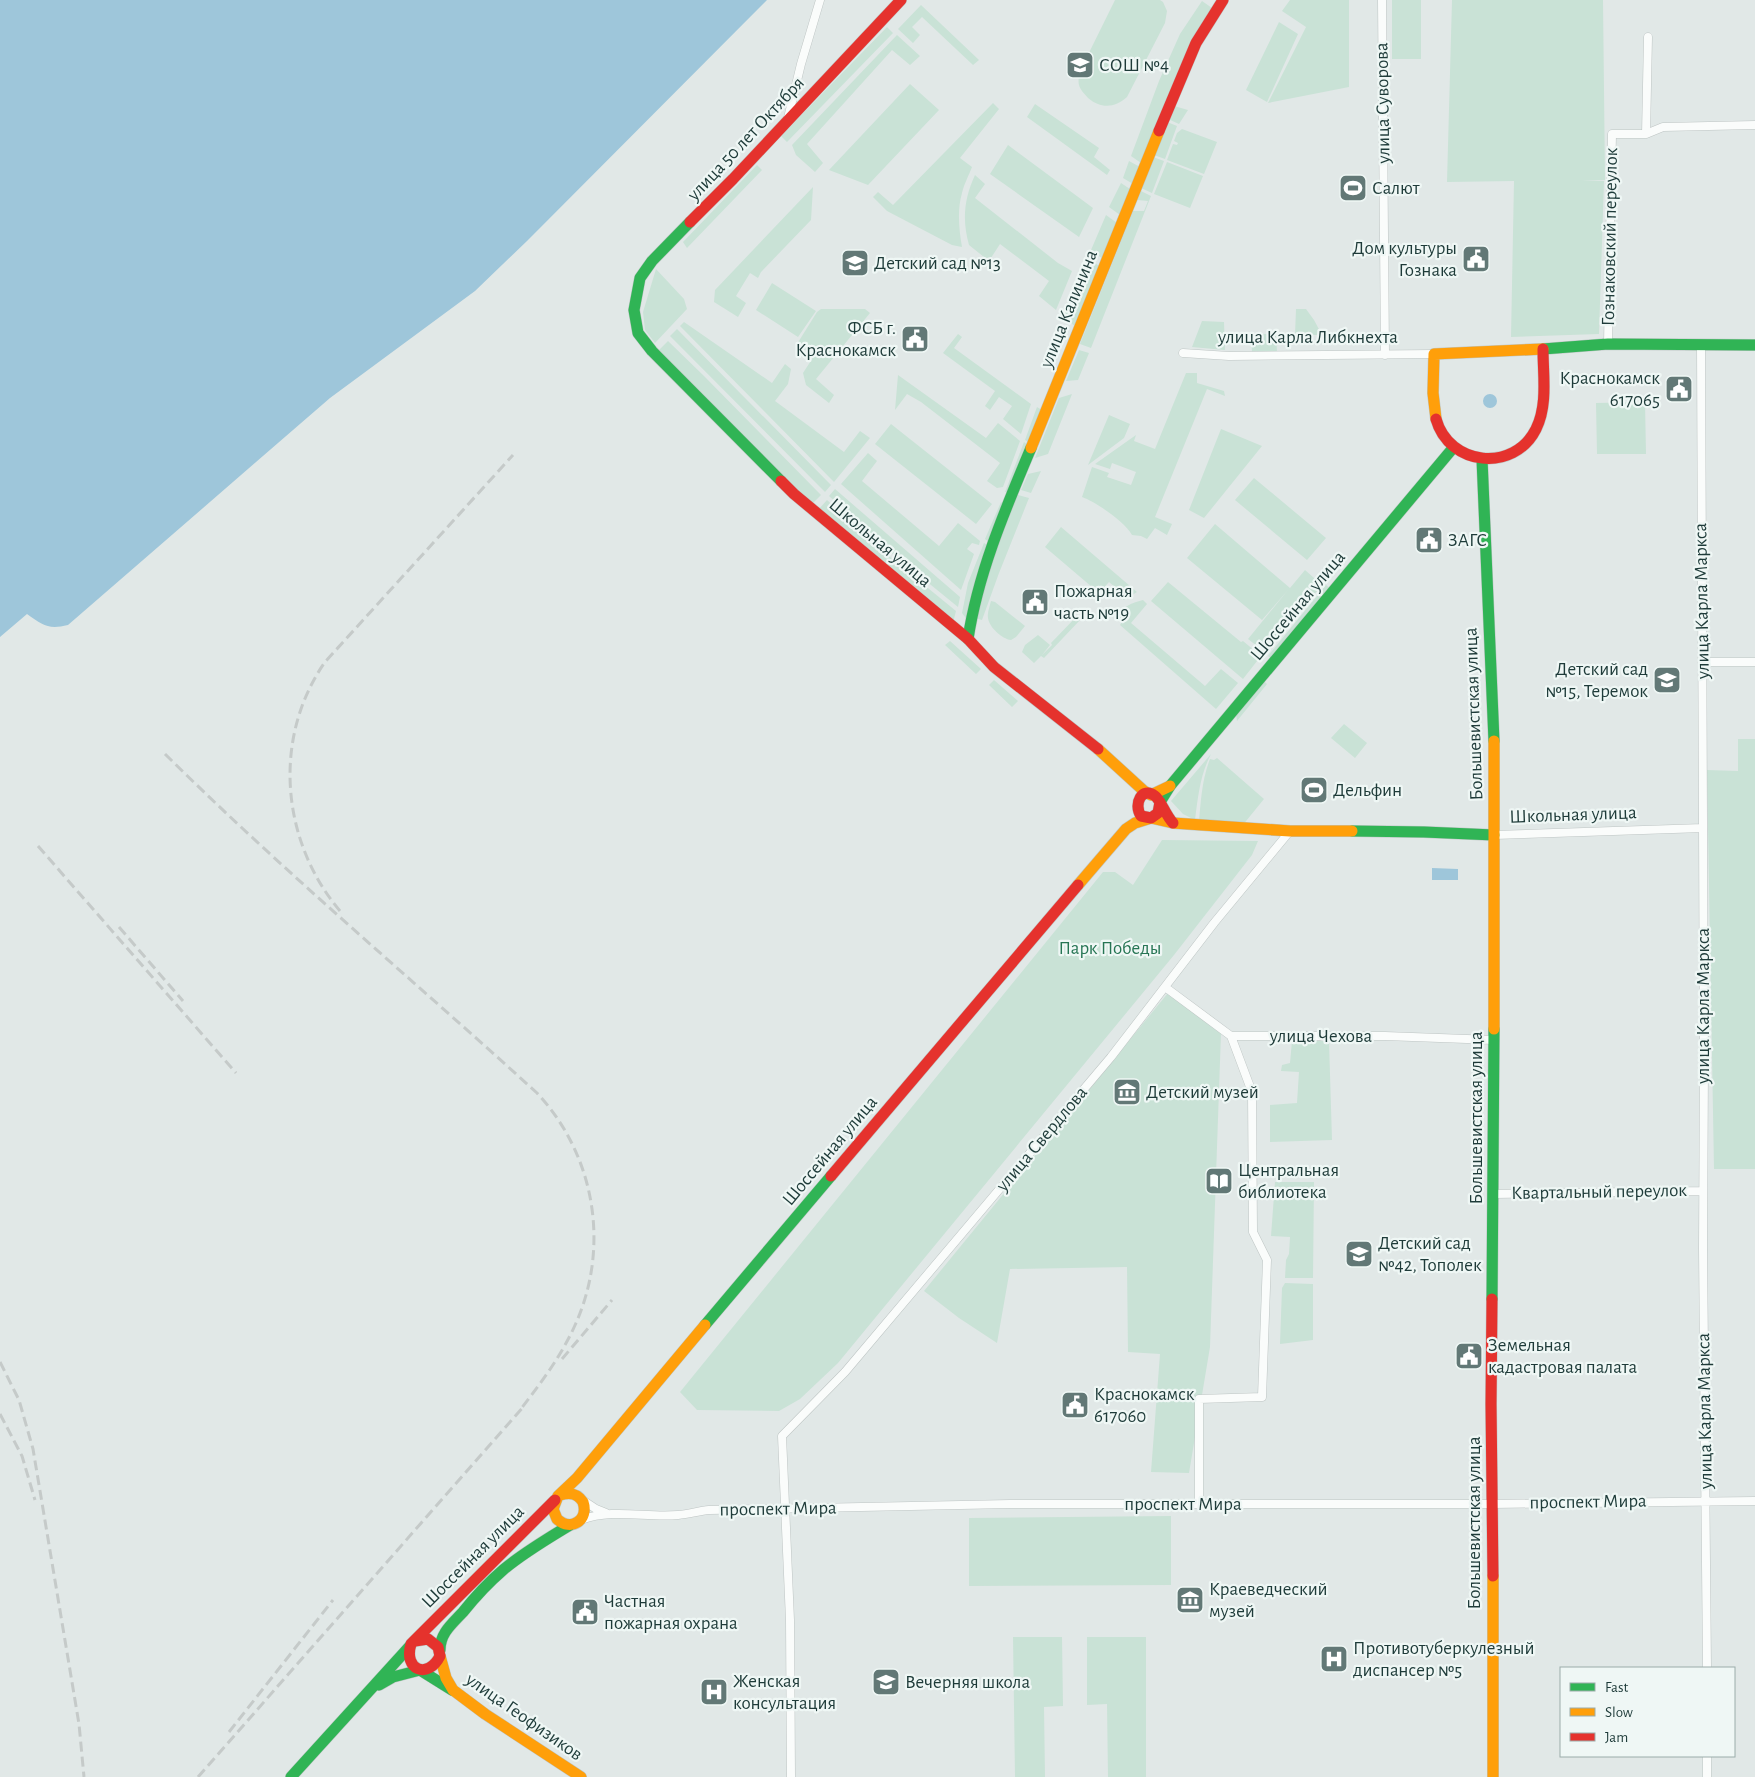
<svg xmlns="http://www.w3.org/2000/svg" width="1755" height="1777" viewBox="0 0 1755 1777" font-family="'Alegreya Sans',sans-serif">
	<rect width="100%" height="100%" fill="#e1e8e7"/>
	<!-- green -->
	<path fill="#c9e2d6" d="M 1115,0 L 1160,0 L 1163,2 L 1167,11 L 1165,23 L 1127,97 C 1115,108 1101,109 1088,98 C 1085,94 1080,90 1079,85 C 1078,82 1079,76 1079,73 Z
		M 1290,0 L 1349,0 L 1349,87 L 1268,103 L 1306,27 L 1282,11 Z
		M 1392,0 L 1421,0 L 1421,59 L 1392,59 Z
		M 1452,0 L 1603,0 L 1605,180 L 1582,180 L 1604,181 L 1599,334 L 1511,337 L 1514,181 L 1447,182 Z
		M 1202,1 L 1212,8 L 1141,163 L 1131,156 L 1159,81 L 1180,34 Z
		M 921,5 L 979,60 L 973,65 L 922,17 L 912,27 L 920,35 L 913,43 L 898,29 Z
		M 1279,22 L 1298,34 L 1267,102 L 1246,90 Z
		M 887,27 L 893,33 L 787,142 L 781,136 Z
		M 897,35 L 920,56 L 910,65 L 892,50 L 807,144 L 823,163 L 815,172 L 796,155 L 792,145 Z
		M 910,84 L 939,110 L 868,185 L 829,170 Z
		M 993,103 L 999,109 L 960,158 L 972,167 C 969,175 964,184 962,193 C 957,210 959,230 962,247 L 952,245 L 887,211 L 873,197 L 878,192 L 893,205 Z
		M 1035,104 L 1099,148 L 1094,157 L 1110,170 L 1107,175 L 1027,117 Z
		M 1174,106 L 1188,110 L 1179,124 L 1168,119 Z
		M 1167,122 L 1177,126 L 1165,159 L 1154,155 Z
		M 1182,129 L 1217,142 L 1204,174 L 1167,160 L 1173,144 L 1177,145 L 1178,143 L 1174,141 L 1177,133 Z
		M 1008,145 L 1093,208 L 1079,237 L 990,174 Z
		M 1153,157 L 1164,161 L 1152,193 L 1141,188 Z
		M 1129,161 L 1140,167 L 1133,184 L 1123,178 Z
		M 1167,162 L 1203,176 L 1190,208 L 1154,194 Z
		M 757,165 L 762,170 L 687,248 L 683,242 Z
		M 975,175 L 985,184 L 975,198 L 1058,263 L 1072,271 L 1056,310 L 1039,296 L 1049,281 L 1000,244 L 989,261 L 969,245 C 962,220 964,199 975,175 Z
		M 1121,183 L 1130,189 L 1120,215 L 1109,207 Z
		M 813,187 L 811,220 L 761,272 L 758,278 L 750,273 L 736,296 L 746,303 L 738,317 L 714,302 L 715,290 Z
		M 1141,191 L 1151,196 L 1091,348 L 1080,344 L 1133,211 L 1144,211 L 1148,201 L 1137,200 Z
		M 1106,215 L 1117,223 L 1103,259 L 1091,250 Z
		M 1088,257 L 1099,266 L 1076,327 L 1063,317 Z
		M 656,269 L 684,299 L 687,309 L 655,343 L 645,330 L 643,312 Z
		M 772,283 L 816,311 L 798,337 L 756,310 Z
		M 821,309 L 865,309 L 870,313 L 816,379 L 834,395 L 829,403 L 806,385 L 803,373 L 814,356 L 797,344 L 817,312 Z
		M 1296,309 L 1306,309 L 1314,320 L 1322,335 L 1295,335 Z
		M 1202,321 L 1224,322 L 1225,350 L 1192,347 Z
		M 684,322 L 772,383 L 785,364 L 791,369 L 788,384 L 775,401 L 844,452 L 860,431 L 870,438 L 834,482 L 680,326 Z
		M 677,329 L 831,485 L 825,492 L 670,336 Z
		M 958,334 L 962,337 L 954,348 L 1031,404 L 1021,434 L 1003,419 L 1012,406 L 999,397 L 990,410 L 985,406 L 995,391 L 943,353 Z
		M 1251,334 L 1276,334 L 1277,352 L 1252,352 Z
		M 668,341 L 704,376 L 821,495 L 812,504 L 753,448 L 706,397 L 659,350 Z
		M 1079,350 L 1089,353 L 1078,380 L 1066,381 Z
		M 1186,373 L 1197,373 L 1197,383 L 1224,391 L 1225,396 L 1207,389 L 1155,517 L 1172,524 L 1167,535 L 1155,528 L 1147,539 L 1141,536 L 1132,535 C 1125,522 1096,502 1082,497 L 1092,467 L 1109,473 L 1107,477 L 1131,485 L 1136,472 L 1112,463 L 1110,469 L 1095,464 L 1136,435 L 1134,441 L 1155,449 Z
		M 898,375 L 986,438 L 998,423 L 1020,441 L 1003,487 L 997,488 L 987,481 L 1000,463 L 921,402 L 907,394 L 895,410 Z
		M 1072,394 L 1048,454 L 1035,458 L 1059,398 Z
		M 1645,402 L 1646,454 L 1597,454 L 1596,403 Z
		M 1037,407 L 1045,412 L 1032,444 L 1025,440 Z
		M 1109,415 L 1130,424 L 1124,438 L 1088,465 Z
		M 891,424 L 992,504 L 976,524 L 875,444 Z
		M 1221,429 L 1262,446 L 1204,518 L 1189,510 Z
		M 1024,442 L 1030,447 L 1011,492 L 1005,492 Z
		M 868,453 L 877,461 L 862,481 L 939,546 L 958,523 L 980,541 L 979,545 L 972,543 L 967,549 L 974,554 L 961,590 L 841,484 Z
		M 1041,471 L 1031,493 L 1021,490 L 1028,474 Z
		M 1254,478 L 1326,538 L 1307,560 L 1235,500 Z
		M 835,489 L 960,597 L 958,607 L 888,550 L 829,496 Z
		M 1018,495 L 1029,498 L 999,573 L 982,620 L 978,619 C 977,610 981,601 983,592 C 991,559 1004,527 1018,495 Z
		M 827,500 L 890,557 L 956,611 L 954,619 L 952,622 L 818,510 Z
		M 1001,502 L 1005,506 L 991,544 L 985,539 Z
		M 1215,524 L 1290,588 L 1305,570 L 1322,585 L 1266,653 L 1248,639 L 1288,590 L 1262,620 L 1187,558 Z
		M 1061,527 L 1137,592 L 1124,600 L 1115,593 L 1117,589 L 1109,582 L 1099,593 L 1045,547 Z
		M 984,543 L 989,546 L 968,621 L 962,613 L 968,583 Z
		M 1168,582 L 1241,642 L 1243,641 L 1261,656 L 1243,679 L 1151,601 Z
		M 1326,585 L 1331,589 L 1273,660 L 1268,656 Z
		M 1143,600 L 1147,604 L 1131,623 L 1205,686 L 1221,669 L 1238,683 L 1216,709 L 1120,625 L 1122,622 L 1116,618 C 1122,607 1131,603 1143,600 Z
		M 991,601 L 995,602 L 1025,626 L 1016,637 L 1011,640 C 1002,639 989,627 988,618 C 987,612 990,606 991,601 Z
		M 1078,615 L 1081,619 L 1044,658 L 1041,656 L 1034,663 L 1022,652 L 1025,645 L 1038,635 L 1050,645 L 1042,655 L 1052,645 L 1051,643 Z
		M 950,641 L 981,669 L 976,674 L 945,645 Z
		M 994,680 L 1018,701 L 1012,707 L 989,685 Z
		M 1264,681 L 1267,684 L 1237,721 L 1236,714 Z
		M 1344,724 L 1367,743 L 1355,758 L 1331,738 Z
		M 1738,739 L 1755,739 L 1755,1169 L 1714,1169 L 1707,770 L 1738,771 Z
		M 1211,754 C 1200,775 1198,797 1195,820 L 1183,814 L 1171,801 Z
		M 1217,758 L 1264,799 L 1242,826 L 1199,821 C 1201,800 1202,779 1210,759 L 1214,760 Z
		M 1162,840 L 1258,841 L 1252,855 L 1174,955 L 838,1363 L 800,1399 L 779,1411 L 697,1410 L 680,1392 L 1103,872 L 1115,872 L 1133,885 Z
		M 1168,993 L 1221,1033 L 1210,1347 L 1189,1473 L 1151,1472 L 1160,1354 L 1128,1352 L 1127,1267 L 1010,1269 L 997,1343 L 959,1318 L 924,1291 Z
		M 1292,1041 L 1329,1041 L 1332,1140 L 1270,1142 L 1270,1105 L 1297,1103 L 1299,1072 L 1281,1071 L 1282,1065 L 1290,1063 Z
		M 1275,1182 L 1314,1182 L 1313,1278 L 1285,1278 L 1286,1260 L 1289,1254 L 1290,1237 L 1271,1236 Z
		M 1285,1283 L 1313,1284 L 1313,1340 L 1280,1344 L 1282,1288 Z
		M 1171,1516 L 1171,1585 L 969,1586 L 969,1518 Z
		M 1013,1637 L 1062,1637 L 1063,1706 L 1044,1707 L 1045,1777 L 1015,1777 Z
		M 1087,1637 L 1146,1637 L 1146,1777 L 1108,1777 L 1107,1704 L 1087,1705 Z"/>
	<!-- water -->
	<path fill="#9ec6da" d="M 0,0 L 767,0 L 527,241 L 475,291 L 330,398 L 68,625 C 48,630 43,625 27,614 L 0,637 Z
		M1483 401a7 7 0 1 1 14 0a7 7 0 1 1-14 0Z
		M 1432,868 L 1458,869 L 1458,880 L 1432,880 Z"/>
	<g fill="none" stroke-linecap="round" stroke-linejoin="round">
		<defs>
			<path id="street" d="M 1382,0 L 1385,355
				M 788,118 L 801,64 L 820,0
				M 1646,134 L 1648,37
				M 1608,344 L 1612,134 L 1646,134 L 1663,127 L 1755,125
				M 1701,344 L 1704,1063 L 1703,1248 L 1707,1668
				M 1183,353 L 1229,356 L 1434,354
				M 1703,662 L 1755,662
				M 1494,835 L 1703,828
				M 1165,987 L 1231,1036 L 1385,1036 L 1494,1040
				M 1494,1194 L 1703,1191
				M 584,1501 L 596,1509 L 606,1513
				M 1199,1505 L 1199,1399 L 1262,1397 L 1267,1260 L 1253,1232 L 1252,1092 L 1231,1036
				M 581,1520 C 613,1508 646,1518 678,1515 C 689,1514 699,1511 709,1510 L 1010,1504 L 1493,1504 L 1755,1501
				M 791,1777 L 790,1620 L 782,1436 L 845,1372 L 1111,1057 L 1214,923 L 1290,831
				M 1707,1777 L 1707,1756"/>
			<path id="fast" d="M 690,222 L 652,261 L 640,278 L 634,310 L 638,333 L 652,351 L 781,481
				M 1543,349 L 1608,344 L 1755,345
				M 1482,459 L 1494,741
				M 968,639 C 978,573 1005,510 1031,448
				M 1160,802 L 1170,786 L 1453,448
				M 1352,831 L 1424,832 L 1494,835
				M 1492,1299 L 1494,1029
				M 705,1325 L 831,1176
				M 440,1650 C 440,1633 452,1624 463,1612 C 475,1597 488,1583 503,1570 C 523,1553 547,1539 570,1525
				M 379,1685 L 393,1677 L 420,1670 L 452,1690
				M 291,1777 L 410,1646"/>
			<path id="slow" d="M 1436,419 L 1433,393 L 1434,354 L 1543,349
				M 1031,448 L 1159,131
				M 1494,741 L 1494,1029
				M 1098,749 L 1144,791 L 1151,795 L 1170,786
				M 1078,885 L 1126,829 L 1135,823 L 1151,818 L 1173,823 L 1290,831 L 1352,831
				M 560,1495 C 570,1492 577,1493 583,1502 C 589,1520 571,1532 557,1519 L 553,1509 L 558,1496 L 577,1478 L 705,1325
				M 1493,1576 L 1493,1777
				M 440,1656 L 446,1678 L 453,1690 L 485,1714 L 581,1777"/>
			<path id="jam" d="M 1159,131 L 1196,43 L 1223,0
				M 690,222 L 733,179 L 901,0
				M 1436,419 C 1449,466 1514,473 1536,429 C 1548,405 1543,375 1543,349
				M 781,481 L 794,494 L 968,639 L 994,667 L 1098,749
				M 1160,802 L 1158,813 L 1151,818 L 1141,816 C 1133,804 1142,786 1155,796 C 1160,799 1166,816 1173,823
				M 831,1176 L 1078,885
				M 1492,1299 L 1491,1404 L 1493,1576
				M 415,1641 L 428,1639 L 438,1647 L 440,1656 C 428,1680 403,1670 411,1644 L 555,1500"/>
		</defs>
		<!-- street casing -->
		<use href="#street" stroke="#bec5c4" stroke-width="9"/>
		<!-- fast casing -->
		<use href="#fast" stroke="#bdc5c4" stroke-width="12"/>
		<!-- slow casing -->
		<use href="#slow" stroke="#bdc5c4" stroke-width="12"/>
		<!-- jam casing -->
		<use href="#jam" stroke="#bdc5c4" stroke-width="12"/>
		<!-- street -->
		<use href="#street" stroke="#fafcfb" stroke-width="8"/>
		<!-- fast -->
		<use href="#fast" stroke="#30b455" stroke-width="11"/>
		<!-- slow -->
		<use href="#slow" stroke="#ff9f0a" stroke-width="11"/>
		<!-- jam -->
		<use href="#jam" stroke="#e5322d" stroke-width="11"/>
		<!-- rail -->
		<path stroke="#c5cac9" stroke-width="3" stroke-dasharray="10 5" stroke-linecap="butt" d="M 165,754 C 284,872 413,980 537,1093 C 595,1155 610,1246 576,1323 C 562,1355 541,1383 520,1410
			M 38,846 L 236,1073
			M 340,911 C 281,841 272,738 325,662 L 513,455
			M 119,927 L 183,1001
			M 562,1359 L 612,1300
			M 0,1362 L 19,1400 L 33,1449 L 79,1724 L 84,1777
			M 0,1414 L 22,1456 L 35,1500
			M 229,1732 L 333,1600
			M 198,1777 L 524,1406"/>
	</g>
	<!-- icons -->
	<defs>
		<symbol id="school-square" viewBox="-11 -11 22 22"><rect x="-9" y="-9" width="18" height="18" rx="4" fill="#627876" stroke="#eff7f5"/><path d="M0-5L7-2L0 1L-7-2ZM-4 1L0 2.5L4 1V4Q0 6-4 4Z" fill="#fff"/></symbol>
		<symbol id="stadium-square" viewBox="-11 -11 22 22"><rect x="-9" y="-9" width="18" height="18" rx="4" fill="#627876" stroke="#eff7f5"/><path d="M0-5a6.5 5 0 1 0 0 10a6.5 5 0 1 0 0-10ZM-3.5-1.8h7v3.6h-7Z" fill="#fff"/></symbol>
		<symbol id="civic-square" viewBox="-11 -11 22 22"><rect x="-9" y="-9" width="18" height="18" rx="4" fill="#627876" stroke="#eff7f5"/><path d="M-.6-6.5H3V-4.5H.6V-3L4-1V1h2V6H-6V1h2V-1L-.6-3ZM-1.2 2.5V6h2.4V2.5Z" fill="#fff"/></symbol>
		<symbol id="museum-square" viewBox="-11 -11 22 22"><rect x="-9" y="-9" width="18" height="18" rx="4" fill="#627876" stroke="#eff7f5"/><path d="M0-6L6-3V-2H-6V-3ZM-5-1h2V3h-2ZM-1-1h2V3h-2ZM3-1h2V3H3ZM-6 4H6V6H-6Z" fill="#fff"/></symbol>
		<symbol id="library-square" viewBox="-11 -11 22 22"><rect x="-9" y="-9" width="18" height="18" rx="4" fill="#627876" stroke="#eff7f5"/><path d="M-6-4Q-3-5.5-.7-3.5V5Q-3 3-6 4ZM6-4Q3-5.5 .7-3.5V5Q3 3 6 4Z" fill="#fff"/></symbol>
		<symbol id="hospital-square" viewBox="-11 -11 22 22"><rect x="-9" y="-9" width="18" height="18" rx="4" fill="#627876" stroke="#eff7f5"/><path d="M-5-5h3v3.5h4V-5h3V5h-3V1.5h-4V5h-3Z" fill="#fff"/></symbol>
	</defs>
	<g fill-rule="evenodd">
		<use href="#school-square" x="1064" y="49" width="32" height="32"/>
		<use href="#stadium-square" x="1337" y="172" width="32" height="32"/>
		<use href="#civic-square" x="1460" y="243" width="32" height="32"/>
		<use href="#school-square" x="839" y="247" width="32" height="32"/>
		<use href="#civic-square" x="899" y="323" width="32" height="32"/>
		<use href="#civic-square" x="1663" y="373" width="32" height="32"/>
		<use href="#civic-square" x="1413" y="524" width="32" height="32"/>
		<use href="#civic-square" x="1019" y="586" width="32" height="32"/>
		<use href="#school-square" x="1651" y="664" width="32" height="32"/>
		<use href="#stadium-square" x="1298" y="774" width="32" height="32"/>
		<use href="#museum-square" x="1111" y="1076" width="32" height="32"/>
		<use href="#library-square" x="1203" y="1165" width="32" height="32"/>
		<use href="#school-square" x="1343" y="1238" width="32" height="32"/>
		<use href="#civic-square" x="1453" y="1340" width="32" height="32"/>
		<use href="#civic-square" x="1059" y="1389" width="32" height="32"/>
		<use href="#museum-square" x="1174" y="1584" width="32" height="32"/>
		<use href="#civic-square" x="569" y="1596" width="32" height="32"/>
		<use href="#hospital-square" x="1318" y="1643" width="32" height="32"/>
		<use href="#school-square" x="870" y="1666" width="32" height="32"/>
		<use href="#hospital-square" x="698" y="1676" width="32" height="32"/>
	</g>
	<g text-anchor="middle" dominant-baseline="central" stroke-width="4.5" stroke-linejoin="round" paint-order="stroke">
		<!-- poi labels -->
		<g font-size="19" fill="#1e3b39" stroke="#eff7f5" text-anchor="start">
			<text x="1099" y="65">СОШ №4</text>
			<text x="1372" y="188">Салют</text>
			<text x="1457" y="248" text-anchor="end">Дом культуры<tspan x="1457" dy="22">Гознака</tspan></text>
			<text x="874" y="263">Детский сад №13</text>
			<text x="896" y="328" text-anchor="end">ФСБ г.<tspan x="896" dy="22">Краснокамск</tspan></text>
			<text x="1660" y="378" text-anchor="end">Краснокамск<tspan x="1660" dy="22">617065</tspan></text>
			<text x="1448" y="540">ЗАГС</text>
			<text x="1054" y="591">Пожарная<tspan x="1054" dy="22">часть №19</tspan></text>
			<text x="1648" y="669" text-anchor="end">Детский сад<tspan x="1648" dy="22">№15, Теремок</tspan></text>
			<text x="1333" y="790">Дельфин</text>
			<text x="1146" y="1092">Детский музей</text>
			<text x="1238" y="1170">Центральная<tspan x="1238" dy="22">библиотека</tspan></text>
			<text x="1378" y="1243">Детский сад<tspan x="1378" dy="22">№42, Тополек</tspan></text>
			<text x="1488" y="1345">Земельная<tspan x="1488" dy="22">кадастровая палата</tspan></text>
			<text x="1094" y="1394">Краснокамск<tspan x="1094" dy="22">617060</tspan></text>
			<text x="1209" y="1589">Краеведческий<tspan x="1209" dy="22">музей</tspan></text>
			<text x="604" y="1601">Частная<tspan x="604" dy="22">пожарная охрана</tspan></text>
			<text x="1353" y="1648">Противотуберкулезный<tspan x="1353" dy="22">диспансер №5</tspan></text>
			<text x="733" y="1681">Женская<tspan x="733" dy="22">консультация</tspan></text>
			<text x="905" y="1682">Вечерняя школа</text>
		</g>
		<!-- street labels -->
		<g font-size="19" fill="#1e3b39" stroke="#eff7f5">
			<text transform="translate(1383 103) rotate(-91)">улица Суворова</text>
			<text transform="translate(746 139) rotate(-47)">улица 50 лет Октября</text>
			<text transform="translate(1610 237) rotate(-89)">Гознаковский переулок</text>
			<text transform="translate(1069 309) rotate(-68)">улица Калинина</text>
			<text x="1308" y="337">улица Карла Либкнехта</text>
			<text transform="translate(880 543) rotate(40)">Школьная улица</text>
			<text transform="translate(1702 601) rotate(-91)">улица Карла Маркса</text>
			<text transform="translate(1298 606) rotate(-50)">Шоссейная улица</text>
			<text transform="translate(1474 714) rotate(-92)">Большевистская улица</text>
			<text transform="translate(1573 815) rotate(-2)">Школьная улица</text>
			<text transform="translate(1703 1006) rotate(-90)">улица Карла Маркса</text>
			<text x="1321" y="1036">улица Чехова</text>
			<text transform="translate(1476 1118) rotate(-90)">Большевистская улица</text>
			<text transform="translate(1042 1139) rotate(-50)">улица Свердлова</text>
			<text transform="translate(830 1151) rotate(-50)">Шоссейная улица</text>
			<text transform="translate(1599 1192) rotate(-1)">Квартальный переулок</text>
			<text transform="translate(1705 1411) rotate(-91)">улица Карла Маркса</text>
			<text transform="translate(1588 1502) rotate(-1)">проспект Мира</text>
			<text x="1183" y="1504">проспект Мира</text>
			<text transform="translate(778 1509) rotate(-1)">проспект Мира</text>
			<text transform="translate(1474 1523) rotate(-90)">Большевистская улица</text>
			<text transform="translate(473 1557) rotate(-45)">Шоссейная улица</text>
			<text transform="translate(524 1717) rotate(35)">улица Геофизиков</text>
		</g>
		<!-- park labels -->
		<g font-size="19" fill="#267554" stroke="#eff7f5">
			<text x="1110" y="948">Парк Победы</text>
		</g>
	</g>
	<!-- legend -->
	<rect x="1560" y="1667" width="175" height="90" fill="#eff7f5" stroke="#9bacaa"/>
	<rect x="1570" y="1683" width="25" height="8" fill="#30b455" stroke="#9bacaa"/>
	<text x="1605" y="1692" font-size="15" fill="#1e3b39">Fast</text>
	<rect x="1570" y="1708" width="25" height="8" fill="#ff9f0a" stroke="#9bacaa"/>
	<text x="1605" y="1717" font-size="15" fill="#1e3b39">Slow</text>
	<rect x="1570" y="1733" width="25" height="8" fill="#e5322d" stroke="#9bacaa"/>
	<text x="1605" y="1742" font-size="15" fill="#1e3b39">Jam</text>
</svg>
